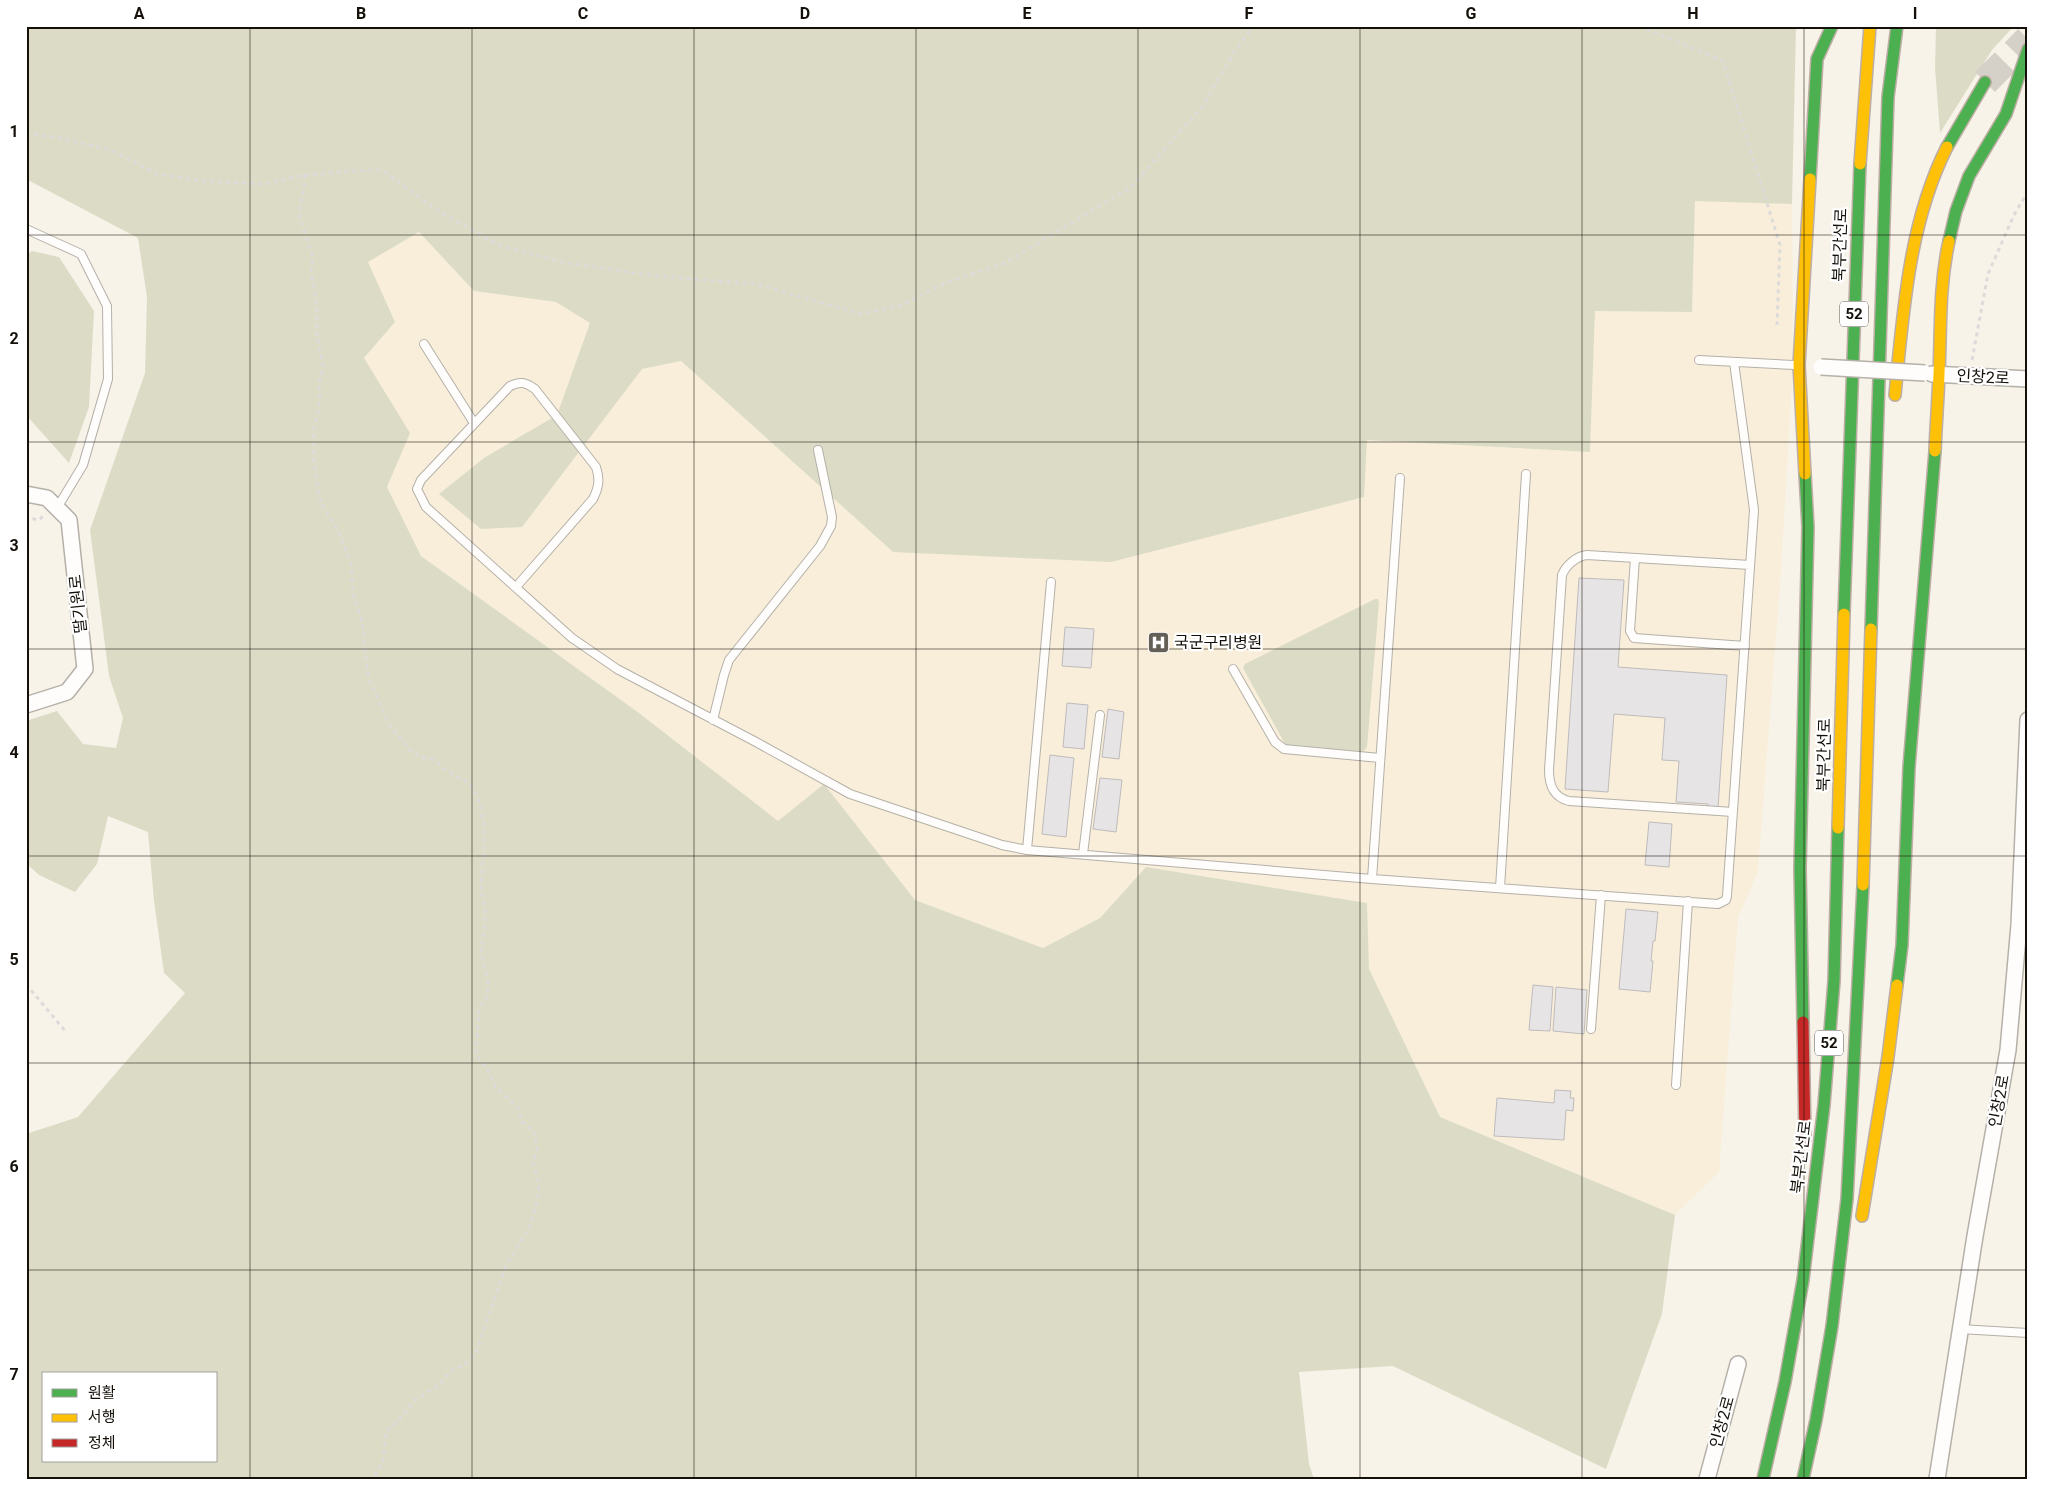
<svg xmlns="http://www.w3.org/2000/svg" width="2054" height="1505" viewBox="0 0 2054 1505" font-family="Roboto,'Noto Sans KR',sans-serif">
	<rect width="100%" height="100%" fill="#f8f3e9"/>
	<!-- built -->
	<path fill="#f8eeda" d="M 1695,201 L 1792,204 L 1793,364 L 1781,572 L 1758,871 L 1738,918 L 1719,1172 L 1675,1215 L 1440,1117 L 1369,969 L 1367,903 L 1146,867 L 1100,918 L 1043,948 L 915,900 L 824,785 L 778,822 L 639,713 L 421,556 L 387,487 L 409,433 L 364,358 L 395,322 L 367,262 L 419,232 L 474,291 L 557,302 L 590,323 L 643,369 L 681,361 L 893,552 L 1367,440 L 1590,452 L 1595,311 L 1692,312 Z"/>
	<!-- green -->
	<path fill="#dcdcc6" fill-rule="evenodd" d="M 26,26 L 1796,26 L 1792,204 L 1695,201 L 1692,312 L 1595,311 L 1590,452 L 1367,440 L 1364,497 L 1111,562 L 893,552 L 681,361 L 642,369 L 522,527 L 481,529 L 439,494 L 484,458 L 557,415 L 590,323 L 556,302 L 474,291 L 419,232 L 368,262 L 395,322 L 364,358 L 410,433 L 387,487 L 421,556 L 639,713 L 778,821 L 824,784 L 915,900 L 1043,948 L 1100,918 L 1146,867 L 1367,903 L 1369,969 L 1440,1117 L 1675,1215 L 1662,1314 L 1606,1469 L 1393,1366 L 1299,1372 L 1309,1464 L 1314,1479 L 26,1479 L 26,1134 L 78,1117 L 185,993 L 164,973 L 154,901 L 148,832 L 108,816 L 97,864 L 75,892 L 39,875 L 26,863 L 26,721 L 57,711 L 83,744 L 116,748 L 123,718 L 109,676 L 90,530 L 145,373 L 147,297 L 138,238 L 26,179 ZM 44,1374 L 216,1374 L 216,1461 L 44,1461 Z
		M 1936,26 L 2014,26 L 1992,50 L 1940,133 L 1935,68 Z
		M 32,251 L 59,257 L 94,311 L 89,407 L 69,463 L 26,415 L 26,255 Z
		M 1375,599 L 1378,599 L 1379,603 L 1367,747 L 1364,751 L 1359,752 L 1296,748 L 1285,744 L 1243,668 L 1245,664 Z"/>
	<!-- building -->
	<path fill="#e7e4e6" stroke="#bfbbbb" d="M 1579,578 L 1624,580 L 1618,667 L 1727,675 L 1718,808 L 1708,807 L 1708,804 L 1676,802 L 1679,761 L 1662,760 L 1665,718 L 1614,714 L 1608,792 L 1565,789 Z
		M 1065,627 L 1094,629 L 1091,668 L 1062,666 Z
		M 1067,703 L 1088,705 L 1084,749 L 1063,747 Z
		M 1108,709 L 1124,712 L 1119,759 L 1102,757 Z
		M 1050,755 L 1074,758 L 1066,837 L 1042,834 Z
		M 1100,778 L 1122,780 L 1116,832 L 1093,829 Z
		M 1649,822 L 1672,824 L 1669,867 L 1645,865 Z
		M 1626,909 L 1658,912 L 1655,941 L 1653,941 L 1651,961 L 1653,961 L 1650,992 L 1619,989 Z
		M 1533,985 L 1553,987 L 1550,1031 L 1529,1030 Z
		M 1556,987 L 1587,990 L 1584,1034 L 1553,1031 Z
		M 1555,1090 L 1571,1091 L 1570,1098 L 1574,1098 L 1573,1111 L 1566,1110 L 1564,1140 L 1494,1136 L 1497,1098 L 1554,1103 Z"/>
	<g fill="none" stroke-linecap="round" stroke-linejoin="round">
		<!-- highway-tunnel -->
		<path stroke="#d6d1c8" stroke-width="28" stroke-dasharray="28 14" stroke-linecap="butt" d="M 1985,82 L 2028,39"/>
		<defs>
			<path id="lane" d="M 26,229 L 81,254 L 107,306 L 108,379 L 83,465 L 57,508
				M 424,344 L 474,423
				M 1699,360 L 1794,365
				M 1635,558 L 1630,631 L 1634,638 L 1745,646
				M 516,587 L 593,499 C 599,487 600,479 596,467 L 535,389 C 525,382 520,381 510,386 L 421,480 L 417,489 L 426,507 L 572,638 L 617,669 L 756,742 L 850,794 L 1002,845 L 1027,850 L 1372,879 L 1718,904 L 1726,900 L 1727,896 L 1754,510 L 1734,362
				M 1233,669 L 1275,742 L 1284,749 L 1380,758
				M 713,720 L 724,675 L 729,660 L 820,546 L 831,526 L 832,517 L 818,450
				M 1733,812 L 1569,801 C 1553,797 1549,785 1549,770 L 1562,575 C 1566,565 1577,556 1587,555 L 1750,565
				M 1027,850 L 1051,582
				M 1083,854 L 1100,715
				M 1372,879 L 1400,478
				M 1500,888 L 1526,474
				M 1591,1029 L 1601,895
				M 1676,1085 L 1688,901
				M 1960,1329 L 2028,1333"/>
			<path id="street" d="M 1932,374 L 2028,379
				M 26,494 L 47,498 L 69,520 L 85,669 L 67,692 L 26,705
				M 1707,1479 L 1738,1364
				M 1937,1479 L 1975,1236 L 2008,1050 L 2019,925 L 2028,720"/>
			<path id="fast" d="M 1947,147 L 1985,82
				M 1810,179 L 1817,59 L 1832,26
				M 1949,241 L 1956,211 L 1969,176 L 2006,114 L 2028,49
				M 1844,614 L 1860,164
				M 1871,629 L 1888,97 L 1897,26
				M 1897,985 L 1902,945 L 1909,767 L 1935,451
				M 1803,1022 L 1800,869 L 1808,527 L 1805,474
				M 1763,1479 L 1785,1382 L 1803,1280 L 1824,1105 L 1834,981 L 1838,828
				M 1803,1479 L 1816,1420 L 1832,1326 L 1847,1199 L 1863,885"/>
			<path id="slow" d="M 1860,164 L 1870,26
				M 1895,395 C 1903,312 1909,222 1947,147
				M 1935,451 C 1936,425 1938,400 1939,374 C 1941,329 1939,286 1949,241
				M 1805,474 L 1799,365 L 1810,179
				M 1838,828 L 1844,614
				M 1863,885 L 1871,629
				M 1862,1216 L 1888,1057 L 1897,985"/>
			<path id="jam" d="M 1803,1022 L 1805,1139"/>
		</defs>
		<!-- lane casing -->
		<use href="#lane" stroke="#b5b0a8" stroke-width="10"/>
		<!-- street casing -->
		<use href="#street" stroke="#b5b0a8" stroke-width="18"/>
		<!-- fast casing -->
		<use href="#fast" stroke="#bdaea5" stroke-width="14"/>
		<!-- slow casing -->
		<use href="#slow" stroke="#bdaea5" stroke-width="14"/>
		<!-- jam casing -->
		<use href="#jam" stroke="#bdaea5" stroke-width="14"/>
		<!-- path -->
		<path stroke="#dddbd9" stroke-width="3" stroke-dasharray="4 4" stroke-linecap="butt" d="M 1639,26 L 1723,61 L 1780,245 L 1777,325
			M 26,133 L 60,138 L 111,150 L 157,174 L 204,181 L 265,184 L 298,176 L 351,171 L 382,170 L 437,210 L 498,245 L 567,263 L 656,276 L 755,284 L 862,314 L 902,305 L 945,283 L 1005,263 L 1131,187 L 1203,106 L 1233,54 L 1253,26
			M 304,175 L 305,182 L 299,215 L 313,258 L 311,272 L 317,304 L 317,337 L 323,366 L 319,384 L 320,400 L 314,430 L 314,460 L 318,490 L 322,505 L 338,531 L 351,563 L 353,593 L 362,621 L 367,668 L 370,681 L 388,723 L 409,749 L 420,757 L 434,760 L 446,770 L 470,784 L 478,798 L 485,828 L 481,890 L 485,907 L 485,923 L 481,952 L 488,982 L 487,997 L 479,1009 L 476,1055 L 486,1067 L 495,1086 L 518,1108 L 522,1122 L 534,1131 L 537,1148 L 533,1165 L 538,1179 L 539,1192 L 531,1224 L 506,1266 L 475,1355 L 464,1365 L 449,1372 L 440,1384 L 415,1400 L 397,1422 L 386,1432 L 383,1461 L 373,1479
			M 1972,360 L 1988,274 L 2014,215 L 2028,191
			M 26,521 L 28,518 L 39,520 L 44,515
			M 26,984 L 66,1032"/>
		<!-- lane -->
		<use href="#lane" stroke="#fefdfc" stroke-width="8"/>
		<!-- street -->
		<use href="#street" stroke="#fefdfc" stroke-width="15"/>
		<!-- fast -->
		<use href="#fast" stroke="#4caf50" stroke-width="11"/>
		<!-- slow -->
		<use href="#slow" stroke="#ffc107" stroke-width="11"/>
		<!-- jam -->
		<use href="#jam" stroke="#c62828" stroke-width="11"/>
		<defs>
			<path id="street-bridge" d="M 1821,367 L 1925,373"/>
		</defs>
		<!-- street-bridge casing -->
		<use href="#street-bridge" stroke="#b5b0a8" stroke-width="18" stroke-linecap="butt"/>
		<!-- street-bridge -->
		<use href="#street-bridge" stroke="#fefdfc" stroke-width="15"/>
	</g>
	<!-- grid -->
	<path fill="none" stroke="#15110a" stroke-width="1" stroke-opacity="0.55" d="M 250,26 L 250,1479M 472,26 L 472,1479M 694,26 L 694,1479M 916,26 L 916,1479M 1138,26 L 1138,1479M 1360,26 L 1360,1479M 1582,26 L 1582,1479M 1804,26 L 1804,1479M 26,235 L 2028,235M 26,442 L 2028,442M 26,649 L 2028,649M 26,856 L 2028,856M 26,1063 L 2028,1063M 26,1270 L 2028,1270"/>
	<!-- icons -->
	<defs>
		<symbol id="hospital-square" viewBox="-11 -11 22 22"><rect x="-9" y="-9" width="18" height="18" rx="4" fill="#646058" stroke="#fff"/><path d="M-5-5h3v3.5h4V-5h3V5h-3V1.5h-4V5h-3Z" fill="#fff"/></symbol>
	</defs>
	<g fill-rule="evenodd">
		<use href="#hospital-square" x="1146" y="630" width="25" height="25"/>
	</g>
	<g text-anchor="middle" dominant-baseline="central" stroke-width="4.5" stroke-linejoin="round" paint-order="stroke">
		<!-- shield labels -->
		<g fill="#fff" stroke="#5b5854" stroke-width="1">
			<rect x="1840" y="301.5" width="28" height="25" rx="4"/>
			<rect x="1815" y="1030.5" width="28" height="25" rx="4"/>
		</g>
		<g font-size="15" font-weight="bold" fill="#15110a">
			<text x="1854" y="314">52</text>
			<text x="1829" y="1043">52</text>
		</g>
		<!-- street labels -->
		<g font-size="16" fill="#15110a" stroke="#fff">
			<text transform="translate(1840 245) rotate(-88)">북부간선로</text>
			<text transform="translate(1983 377) rotate(3)">인창2로</text>
			<text transform="translate(78 604) rotate(-96)">딸기원로</text>
			<text transform="translate(1824 755) rotate(-89)">북부간선로</text>
			<text transform="translate(1999 1101) rotate(-80)">인창2로</text>
			<text transform="translate(1801 1157) rotate(-83)">북부간선로</text>
			<text transform="translate(1722 1422) rotate(-75)">인창2로</text>
		</g>
		<!-- poi labels -->
		<g font-size="16" fill="#15110a" stroke="#fff" text-anchor="start">
			<text x="1174" y="642">국군구리병원</text>
		</g>
	</g>
	<!-- border -->
	<rect width="2054" height="1505" fill="none" stroke="#ffffff" stroke-width="55"/>
	<!-- legend -->
	<rect x="42" y="1372" width="175" height="90" fill="#ffffff" stroke="#a1a09d"/>
	<rect x="52" y="1389" width="25" height="8" fill="#4caf50" stroke="#a1a09d"/>
	<text x="88" y="1398" font-size="15" fill="#15110a">원활</text>
	<rect x="52" y="1414" width="25" height="8" fill="#ffc107" stroke="#a1a09d"/>
	<text x="88" y="1422" font-size="15" fill="#15110a">서행</text>
	<rect x="52" y="1439" width="25" height="8" fill="#c62828" stroke="#a1a09d"/>
	<text x="88" y="1448" font-size="15" fill="#15110a">정체</text>
	<rect x="28" y="28" width="1998" height="1450" fill="none" stroke="#15110a" stroke-width="2"/>
	<g font-size="16" text-anchor="middle" font-weight="bold" fill="#15110a">
		<text x="139" y="19">A</text>
		<text x="361" y="19">B</text>
		<text x="583" y="19">C</text>
		<text x="805" y="19">D</text>
		<text x="1027" y="19">E</text>
		<text x="1249" y="19">F</text>
		<text x="1471" y="19">G</text>
		<text x="1693" y="19">H</text>
		<text x="1915" y="19">I</text>
		<text x="14" y="137">1</text>
		<text x="14" y="344">2</text>
		<text x="14" y="551">3</text>
		<text x="14" y="758">4</text>
		<text x="14" y="965">5</text>
		<text x="14" y="1172">6</text>
		<text x="14" y="1380">7</text>
	</g>
</svg>
